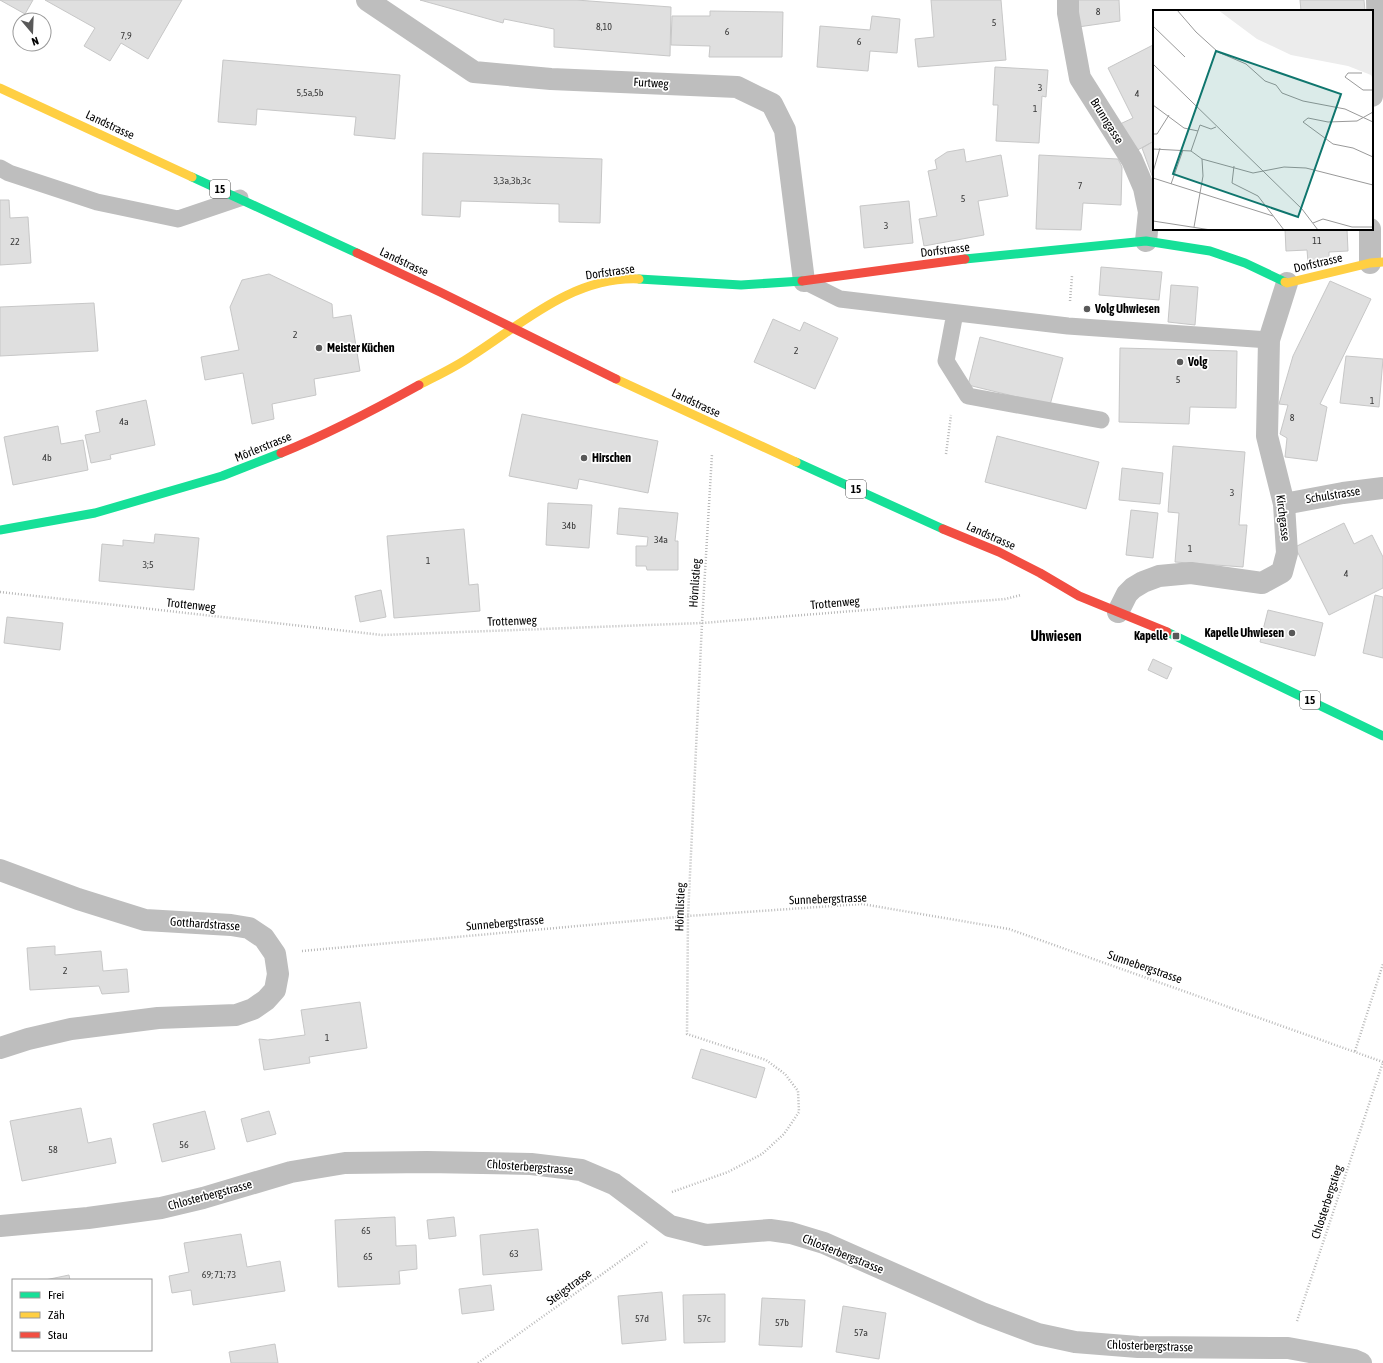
<svg xmlns="http://www.w3.org/2000/svg" width="1383" height="1363" viewBox="0 0 1383 1363" font-family="'Asap Condensed',sans-serif">
	<rect width="100%" height="100%" fill="#fff"/>
	<!-- building -->
	<path fill="#dfdfdf" stroke="#c7c7c7" d="M 0,0 L 33,0 L 25,14 Z
		M 45,0 L 182,0 L 148,59 L 121,43 L 110,61 L 84,46 L 95,28 Z
		M 420,0 L 576,0 L 671,7 L 670,56 L 554,47 L 554,29 L 504,19 L 503,23 Z
		M 931,0 L 1001,0 L 1006,60 L 918,67 L 915,39 L 934,37 Z
		M 1076,0 L 1119,0 L 1120,21 L 1078,27 Z
		M 1300,0 L 1364,0 L 1365,11 L 1301,11 Z
		M 710,11 L 783,12 L 782,57 L 709,57 L 710,46 L 671,45 L 672,16 L 710,16 Z
		M 872,16 L 900,19 L 897,53 L 870,51 L 868,71 L 817,67 L 820,26 L 870,30 Z
		M 1153,45 L 1154,141 L 1134,152 L 1120,124 L 1133,118 L 1108,68 Z
		M 223,60 L 400,75 L 395,139 L 354,135 L 356,117 L 257,109 L 256,125 L 218,122 Z
		M 995,67 L 1048,70 L 1046,97 L 1042,96 L 1039,143 L 996,141 L 998,105 L 993,105 Z
		M 1154,141 L 1154,181 L 1142,148 Z
		M 964,149 L 966,162 L 1001,155 L 1008,196 L 978,201 L 984,235 L 924,246 L 919,219 L 937,216 L 928,171 L 937,169 L 935,160 L 947,152 Z
		M 423,153 L 602,159 L 600,223 L 559,222 L 559,204 L 461,201 L 460,217 L 422,215 Z
		M 1039,155 L 1118,159 L 1122,167 L 1121,205 L 1083,203 L 1081,230 L 1036,229 Z
		M 0,200 L 9,200 L 10,218 L 28,217 L 31,263 L 0,265 Z
		M 909,201 L 913,243 L 864,248 L 860,206 Z
		M 1285,229 L 1347,229 L 1348,251 L 1329,252 L 1329,262 L 1308,262 L 1307,250 L 1286,251 Z
		M 1101,267 L 1162,272 L 1159,300 L 1099,295 Z
		M 269,274 L 332,304 L 333,318 L 351,315 L 360,371 L 314,379 L 316,395 L 272,404 L 274,419 L 252,424 L 243,373 L 205,380 L 201,357 L 239,350 L 230,307 L 242,280 Z
		M 1330,281 L 1371,299 L 1320,404 L 1327,407 L 1317,461 L 1285,457 L 1287,438 L 1280,434 L 1288,405 L 1279,404 L 1293,356 Z
		M 1171,285 L 1198,287 L 1195,325 L 1168,322 Z
		M 94,303 L 98,351 L 0,356 L 0,307 Z
		M 773,319 L 800,331 L 804,322 L 838,338 L 815,389 L 754,362 Z
		M 980,337 L 1063,358 L 1050,405 L 968,385 Z
		M 1120,348 L 1237,351 L 1236,408 L 1190,407 L 1189,424 L 1119,422 Z
		M 1346,356 L 1383,359 L 1379,407 L 1340,403 Z
		M 146,400 L 155,445 L 110,455 L 111,459 L 91,463 L 85,435 L 100,432 L 96,411 Z
		M 522,414 L 658,441 L 648,493 L 579,479 L 577,489 L 509,476 Z
		M 58,426 L 61,444 L 83,440 L 88,470 L 13,485 L 4,437 Z
		M 997,436 L 1099,462 L 1086,509 L 985,482 Z
		M 1173,446 L 1245,452 L 1239,525 L 1247,525 L 1243,567 L 1175,562 L 1179,513 L 1168,512 Z
		M 1122,468 L 1163,473 L 1160,504 L 1119,500 Z
		M 548,503 L 592,505 L 589,548 L 546,545 Z
		M 619,508 L 678,513 L 675,541 L 678,541 L 678,570 L 647,570 L 646,566 L 636,566 L 636,546 L 647,546 L 648,537 L 617,534 Z
		M 1131,510 L 1158,513 L 1153,558 L 1126,555 Z
		M 1344,523 L 1354,544 L 1372,535 L 1383,557 L 1383,588 L 1329,615 L 1295,547 Z
		M 464,529 L 469,585 L 478,584 L 480,611 L 394,618 L 387,536 Z
		M 155,534 L 199,538 L 194,590 L 99,581 L 102,544 L 123,546 L 123,540 L 154,543 Z
		M 381,590 L 386,617 L 360,622 L 355,596 Z
		M 1375,595 L 1383,597 L 1383,658 L 1363,653 Z
		M 1268,610 L 1323,623 L 1315,656 L 1260,642 Z
		M 7,617 L 63,623 L 60,650 L 4,643 Z
		M 1153,659 L 1172,668 L 1167,679 L 1148,670 Z
		M 55,946 L 55,955 L 101,951 L 103,971 L 127,969 L 129,992 L 102,994 L 99,986 L 30,990 L 27,948 Z
		M 360,1002 L 367,1048 L 309,1057 L 310,1063 L 264,1070 L 259,1039 L 268,1040 L 305,1035 L 301,1010 Z
		M 701,1049 L 765,1068 L 756,1098 L 692,1078 Z
		M 81,1108 L 88,1143 L 111,1138 L 116,1163 L 22,1181 L 10,1121 Z
		M 205,1111 L 215,1149 L 162,1162 L 153,1124 Z
		M 269,1111 L 276,1134 L 247,1142 L 241,1119 Z
		M 395,1217 L 396,1246 L 416,1245 L 417,1269 L 399,1271 L 400,1284 L 338,1287 L 335,1220 Z
		M 454,1217 L 456,1236 L 429,1239 L 427,1220 Z
		M 538,1229 L 542,1270 L 483,1275 L 480,1235 Z
		M 241,1234 L 247,1267 L 280,1261 L 285,1291 L 193,1305 L 191,1290 L 172,1293 L 169,1276 L 189,1272 L 184,1243 Z
		M 69,1275 L 70,1280 L 45,1280 Z
		M 491,1285 L 494,1310 L 462,1314 L 459,1289 Z
		M 662,1292 L 666,1340 L 622,1344 L 618,1296 Z
		M 725,1294 L 725,1342 L 684,1343 L 683,1295 Z
		M 762,1298 L 805,1300 L 802,1347 L 759,1345 Z
		M 843,1306 L 886,1313 L 879,1359 L 836,1352 Z
		M 275,1344 L 278,1363 L 231,1363 L 229,1352 Z"/>
	<g fill="none" stroke-linecap="round" stroke-linejoin="round">
		<!-- path -->
		<path stroke="#b9b9b9" stroke-width="2.5" stroke-dasharray="1 2" stroke-linecap="butt" d="M 1070,301 L 1072,276
			M 946,454 L 951,415
			M 0,592 L 382,635 L 702,623 L 1005,599 L 1021,595
			M 302,951 L 688,916 L 862,904 L 1009,929 L 1383,1062
			M 1355,1051 L 1383,964
			M 672,1192 L 728,1172 L 762,1154 L 784,1134 L 799,1112 L 798,1091 L 785,1074 L 766,1060 L 687,1034 L 688,916 L 702,623 L 712,454
			M 1297,1321 L 1383,1062
			M 478,1363 L 647,1242"/>
		<!-- lane -->
		<path stroke="#bebebe" stroke-width="17" d="M 0,168 L 9,173 L 97,202 L 178,219 L 240,198
			M 804,281 L 840,299 L 1068,326 L 1269,340
			M 955,313 L 946,361 L 968,396 L 1101,420"/>
		<!-- street -->
		<path stroke="#bebebe" stroke-width="22" d="M 367,0 L 474,72 L 551,79 L 737,87 L 772,104 L 785,130 L 804,281
			M 1068,0 L 1068,13 L 1080,78 L 1132,160 L 1144,188 L 1149,212 L 1146,241
			M 1372,96 L 1378,38 L 1377,0
			M 1370,229 L 1370,263
			M 1284,504 L 1343,493 L 1383,488
			M 1118,612 L 1127,594 L 1133,588 L 1143,582 L 1159,576 L 1191,573 L 1262,583 L 1282,572 L 1287,553 L 1284,504 L 1267,436 L 1269,340 L 1287,283
			M 0,870 L 78,899 L 145,920 L 231,925 L 249,928 L 264,938 L 275,954 L 278,974 L 275,990 L 266,1000 L 253,1009 L 236,1015 L 158,1018 L 71,1029 L 28,1039 L 0,1048
			M 0,1226 L 88,1218 L 161,1208 L 203,1198 L 291,1172 L 345,1163 L 427,1162 L 531,1164 L 581,1170 L 614,1184 L 670,1226 L 706,1235 L 770,1230 L 791,1233 L 824,1243 L 982,1313 L 1038,1334 L 1075,1342 L 1138,1347 L 1288,1348 L 1354,1360 L 1361,1363"/>
		<!-- fast -->
		<path stroke="#16e098" stroke-width="9" d="M 192,177 L 357,253
			M 965,259 L 1146,241 L 1210,251 L 1245,263 L 1285,282
			M 639,279 L 741,285 L 802,281
			M 796,462 L 943,529
			M 0,530 L 95,513 L 222,476 L 281,453
			M 1167,632 L 1383,736"/>
		<!-- slow -->
		<path stroke="#ffcf43" stroke-width="9" d="M 0,88 L 192,177
			M 1285,282 L 1287,283 L 1370,263 L 1383,262
			M 616,379 L 796,462
			M 419,385 C 436,376 454,368 470,357 C 522,324 573,276 639,279"/>
		<!-- jam -->
		<path stroke="#f24e42" stroke-width="9" d="M 357,253 L 440,292 L 616,379
			M 802,281 L 965,259
			M 281,453 C 328,434 374,410 419,385
			M 943,529 L 999,552 L 1040,573 L 1079,596 L 1167,632"/>
	</g>
	<!-- markers -->
	<g fill="#595959" stroke="#fff" stroke-width="1.5">
		<circle cx="1087" cy="309" r="4"/>
		<circle cx="319" cy="348" r="4"/>
		<circle cx="1180" cy="362" r="4"/>
		<circle cx="584" cy="458" r="4"/>
		<circle cx="1292" cy="633" r="4"/>
		<rect x="1172" y="632" width="8" height="8" rx="2"/>
	</g>
	<g text-anchor="middle" dominant-baseline="central" stroke-width="3.5" stroke-linejoin="round" paint-order="stroke">
		<!-- number labels -->
		<g font-size="10" fill="#383838">
			<text x="1098" y="11">8</text>
			<text x="994" y="22">5</text>
			<text x="604" y="26">8,10</text>
			<text x="727" y="31">6</text>
			<text x="126" y="35">7,9</text>
			<text x="859" y="41">6</text>
			<text x="1040" y="87">3</text>
			<text x="310" y="92">5,5a,5b</text>
			<text x="1137" y="93">4</text>
			<text x="1035" y="108">1</text>
			<text x="512" y="180">3,3a,3b,3c</text>
			<text x="1080" y="185">7</text>
			<text x="963" y="198">5</text>
			<text x="886" y="225">3</text>
			<text x="1317" y="240">11</text>
			<text x="15" y="241">22</text>
			<text x="295" y="334">2</text>
			<text x="796" y="350">2</text>
			<text x="1178" y="379">5</text>
			<text x="1372" y="400">1</text>
			<text x="1292" y="417">8</text>
			<text x="124" y="421">4a</text>
			<text x="47" y="457">4b</text>
			<text x="1232" y="492">3</text>
			<text x="569" y="525">34b</text>
			<text x="661" y="539">34a</text>
			<text x="1190" y="548">1</text>
			<text x="428" y="560">1</text>
			<text x="148" y="564">3;5</text>
			<text x="1346" y="573">4</text>
			<text x="65" y="970">2</text>
			<text x="327" y="1037">1</text>
			<text x="184" y="1144">56</text>
			<text x="53" y="1149">58</text>
			<text x="366" y="1230">65</text>
			<text x="514" y="1253">63</text>
			<text x="368" y="1256">65</text>
			<text x="219" y="1274">69; 71; 73</text>
			<text x="642" y="1318">57d</text>
			<text x="704" y="1318">57c</text>
			<text x="782" y="1322">57b</text>
			<text x="861" y="1332">57a</text>
		</g>
		<!-- shield labels -->
		<g fill="#fff" stroke="#4c4c4c" stroke-width="1">
			<rect x="210" y="180" width="20" height="18" rx="3"/>
			<rect x="846" y="480" width="20" height="18" rx="3"/>
			<rect x="1300" y="691" width="20" height="18" rx="3"/>
		</g>
		<g font-size="11" font-weight="bold" fill="#000">
			<text x="220" y="189">15</text>
			<text x="856" y="489">15</text>
			<text x="1310" y="700">15</text>
		</g>
		<!-- street labels -->
		<g font-size="12" fill="#000" stroke="#fff">
			<text transform="translate(651 83) rotate(3)">Furtweg</text>
			<text transform="translate(1107 121) rotate(58)">Brunngasse</text>
			<text transform="translate(110 125) rotate(25)">Landstrasse</text>
			<text transform="translate(945 250) rotate(-7)">Dorfstrasse</text>
			<text transform="translate(404 262) rotate(25)">Landstrasse</text>
			<text transform="translate(1318 263) rotate(-13)">Dorfstrasse</text>
			<text transform="translate(610 272) rotate(-8)">Dorfstrasse</text>
			<text transform="translate(696 403) rotate(25)">Landstrasse</text>
			<text transform="translate(263 447) rotate(-22)">Mörlerstrasse</text>
			<text transform="translate(1333 495) rotate(-9)">Schulstrasse</text>
			<text transform="translate(1283 518) rotate(83)">Kirchgasse</text>
			<text transform="translate(991 536) rotate(24)">Landstrasse</text>
			<text transform="translate(695 583) rotate(-86)">Hörnlistieg</text>
			<text transform="translate(835 603) rotate(-5)">Trottenweg</text>
			<text transform="translate(191 605) rotate(6)">Trottenweg</text>
			<text transform="translate(512 621) rotate(-2)">Trottenweg</text>
			<text transform="translate(828 899) rotate(-2)">Sunnebergstrasse</text>
			<text transform="translate(680 907) rotate(-88)">Hörnlistieg</text>
			<text transform="translate(505 923) rotate(-5)">Sunnebergstrasse</text>
			<text transform="translate(205 924) rotate(4)">Gotthardstrasse</text>
			<text transform="translate(1145 967) rotate(19)">Sunnebergstrasse</text>
			<text transform="translate(530 1167) rotate(4)">Chlosterbergstrasse</text>
			<text transform="translate(210 1195) rotate(-15)">Chlosterbergstrasse</text>
			<text transform="translate(1327 1202) rotate(-72)">Chlosterbergstieg</text>
			<text transform="translate(843 1254) rotate(22)">Chlosterbergstrasse</text>
			<text transform="translate(569 1287) rotate(-36)">Steigstrasse</text>
			<text transform="translate(1150 1346) rotate(2)">Chlosterbergstrasse</text>
		</g>
		<!-- poi labels -->
		<g font-size="12" font-weight="bold" fill="#000" stroke="#fff" text-anchor="start">
			<text x="1095" y="309">Volg Uhwiesen</text>
			<text x="327" y="348">Meister Küchen</text>
			<text x="1188" y="362">Volg</text>
			<text x="592" y="458">Hirschen</text>
			<text x="1284" y="633" text-anchor="end">Kapelle Uhwiesen</text>
			<text x="1168" y="636" text-anchor="end">Kapelle</text>
		</g>
		<!-- quarter labels -->
		<g font-size="14" font-weight="bold" fill="#000" stroke="#fff">
			<text x="1056" y="636">Uhwiesen</text>
		</g>
	</g>
	<!-- overview -->
	<g transform="translate(1153 10)">
		<rect width="220" height="220" fill="#fff"/>
		<path d="M 65,0 L 220,0 L 220,69 L 218,65 L 195,56 L 138,45 L 104,29 Z" fill="#ececec"/>
		<path fill="none" stroke="#999" stroke-width="1" d="M 24,0 L 43,22 L 65,42 L 93,54 L 112,71 L 123,75 L 129,83 L 150,91 L 192,99 L 220,112M 0,16 L 32,47M 0,54 L 149,199 L 165,220M 209,63 L 195,63 L 192,67 L 210,80 L 220,80M 0,95 L 31,118 L 45,121M 220,102 L 204,111 L 175,112 L 155,108 L 150,112 L 180,134 L 200,138 L 220,147M 0,124 L 4,124 L 16,105M 0,139 L 38,141 L 49,149 L 100,163 L 131,157 L 153,158 L 220,175M 38,141 L 47,115 L 58,119 L 63,117M 81,156 L 79,173 L 105,186 L 131,220M 0,162 L 7,138M 0,168 L 120,206M 18,174 L 30,140M 0,211 L 58,220M 160,213 L 170,209 L 199,217 L 220,217M 41,217 L 50,166 L 49,149"/>
		<path fill="#0f766e" fill-opacity="0.15" stroke="#0f766e" stroke-width="2" d="M 63,41 L 188,84 L 145,207 L 20,164 Z"/>
		<rect width="220" height="220" fill="none" stroke="#000" stroke-width="2"/>
	</g>
	<!-- legend -->
	<rect x="12" y="1279" width="140" height="72" fill="#ffffff" stroke="#999999"/>
	<rect x="20" y="1292" width="20" height="6" fill="#16e098" stroke="#999999"/>
	<text x="48" y="1299" font-size="12" fill="#000000">Frei</text>
	<rect x="20" y="1312" width="20" height="6" fill="#ffcf43" stroke="#999999"/>
	<text x="48" y="1319" font-size="12" fill="#000000">Zäh</text>
	<rect x="20" y="1332" width="20" height="6" fill="#f24e42" stroke="#999999"/>
	<text x="48" y="1339" font-size="12" fill="#000000">Stau</text>
	<!-- north arrow -->
	<g transform="translate(32 32) rotate(161)"><circle r="19" fill="#ffffff" stroke="#999999"/>
	<path d="M0-3L7 15L0 10L-7 15Z" fill="#595959"/>
	<text y="-6" font-size="11" font-weight="bold" text-anchor="middle" fill="#000000">N</text>
	</g>
</svg>
